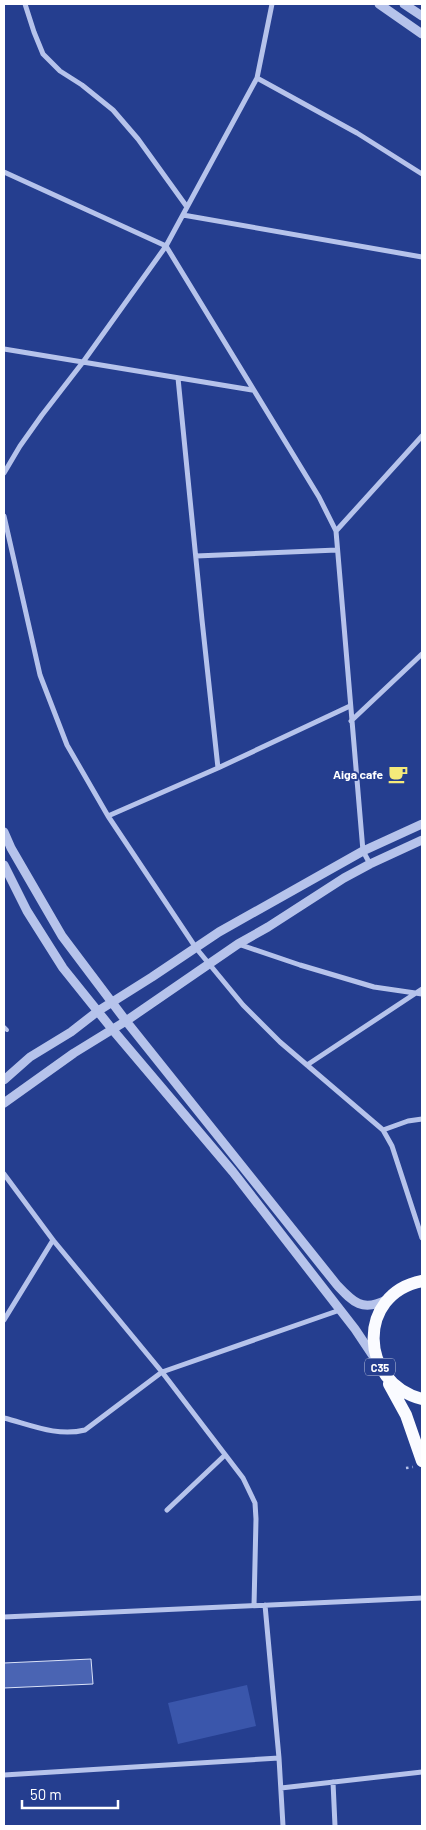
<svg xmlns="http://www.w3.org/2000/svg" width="426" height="1830" viewBox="0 0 426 1830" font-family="Barlow,sans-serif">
	<rect width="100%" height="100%" fill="#253e8f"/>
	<!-- green -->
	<path fill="#3a56ab" d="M 247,1685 L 256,1726 L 178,1744 L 168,1703 Z"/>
	<!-- building -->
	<path fill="#4a64b3" stroke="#dae2f8" d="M 91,1659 L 93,1684 L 4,1688 L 4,1663 Z"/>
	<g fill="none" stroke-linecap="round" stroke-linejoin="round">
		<!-- path -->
		<path stroke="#b6c3eb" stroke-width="2.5" stroke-dasharray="2.5 4" stroke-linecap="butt" d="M 406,1468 L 413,1467"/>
		<!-- service -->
		<path stroke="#b6c3eb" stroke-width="4" d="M 4,1027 L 7,1030"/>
		<!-- minor -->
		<path stroke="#b6c3eb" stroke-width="5" d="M 25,4 L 34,32 L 43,54 L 60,71 L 82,85 L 113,110 L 138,139 L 187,207
			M 257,78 L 357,133 L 422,174
			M 4,172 L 166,246 L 319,497 L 336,531 L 363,851 L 370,864
			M 183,215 L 422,257
			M 4,349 L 252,390
			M 178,378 L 202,620 L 218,768
			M 4,473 L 20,446 L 42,415 L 83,362 L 166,246 L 257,78 L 272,4
			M 4,516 L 40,675 L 67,745 L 108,816 L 196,948 L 243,1005 L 280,1042 L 383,1130 L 392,1146 L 422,1238
			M 336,531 L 422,436
			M 196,556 L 337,550
			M 351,721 L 422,654
			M 108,816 L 218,768 L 350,706
			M 238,944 L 300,965 L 374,987 L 422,994
			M 307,1065 L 422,989
			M 383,1130 L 408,1121 L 422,1119
			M 4,1174 L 53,1240 L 162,1372 L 243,1478 L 255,1503 L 256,1519 L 254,1606
			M 4,1320 L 53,1240
			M 4,1418 C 31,1425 57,1437 85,1430 L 162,1372 L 340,1310
			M 167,1510 L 225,1455
			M 265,1605 L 279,1758 L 283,1826
			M 4,1617 L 422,1598
			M 4,1775 L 279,1758
			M 333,1782 L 335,1826
			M 281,1788 L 422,1772"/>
		<!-- tertiary -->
		<path stroke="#b6c3eb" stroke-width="9" d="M 379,4 L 422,34
			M 404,4 L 422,16
			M 4,832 L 11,848 L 62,936 L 126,1021 L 337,1285 C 353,1302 362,1312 386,1300
			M 4,865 L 27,911 L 63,968 L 112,1029 L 233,1172 L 355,1329 L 375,1359
			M 4,1080 L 30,1057 L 71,1032 L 98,1011 L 152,977 L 219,932 L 363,851 L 422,824
			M 4,1103 L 74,1053 L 126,1021 L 238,944 L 268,927 L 344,878 L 370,864 L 422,840"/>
		<!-- primary -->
		<path stroke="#fafbff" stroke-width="12" d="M 422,1281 C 356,1294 359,1383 422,1399
			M 389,1384 L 406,1415 L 422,1461"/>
	</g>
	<!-- icons -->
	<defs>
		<symbol id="cafe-bare" viewBox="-9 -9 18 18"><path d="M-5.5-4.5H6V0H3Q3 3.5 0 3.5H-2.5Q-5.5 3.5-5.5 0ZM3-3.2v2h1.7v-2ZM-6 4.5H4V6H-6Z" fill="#f5ea7a" stroke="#253e8f" stroke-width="2.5" paint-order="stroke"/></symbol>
	</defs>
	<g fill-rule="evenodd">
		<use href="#cafe-bare" x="384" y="760" width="28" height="28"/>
	</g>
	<g text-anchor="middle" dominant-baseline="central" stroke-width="4" stroke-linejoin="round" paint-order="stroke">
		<!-- shield labels -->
		<rect fill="#253e8f" stroke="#bec5dd" stroke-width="1" x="365" y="1358.5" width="30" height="17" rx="4"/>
		<g font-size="11" font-weight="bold" fill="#fff">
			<text x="380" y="1367">C35</text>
		</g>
		<!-- poi labels -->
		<g font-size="12" font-weight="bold" fill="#fff" stroke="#253e8f" text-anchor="end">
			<text x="383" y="774">Aiga cafe</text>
		</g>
	</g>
	<!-- border -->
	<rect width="426" height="1830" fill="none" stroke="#ffffff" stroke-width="10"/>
	<!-- scale -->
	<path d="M22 1800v8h96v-8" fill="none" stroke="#ffffff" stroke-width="2.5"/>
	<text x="30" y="1800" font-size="15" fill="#ffffff" stroke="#253e8f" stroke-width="4" paint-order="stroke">50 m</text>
</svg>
